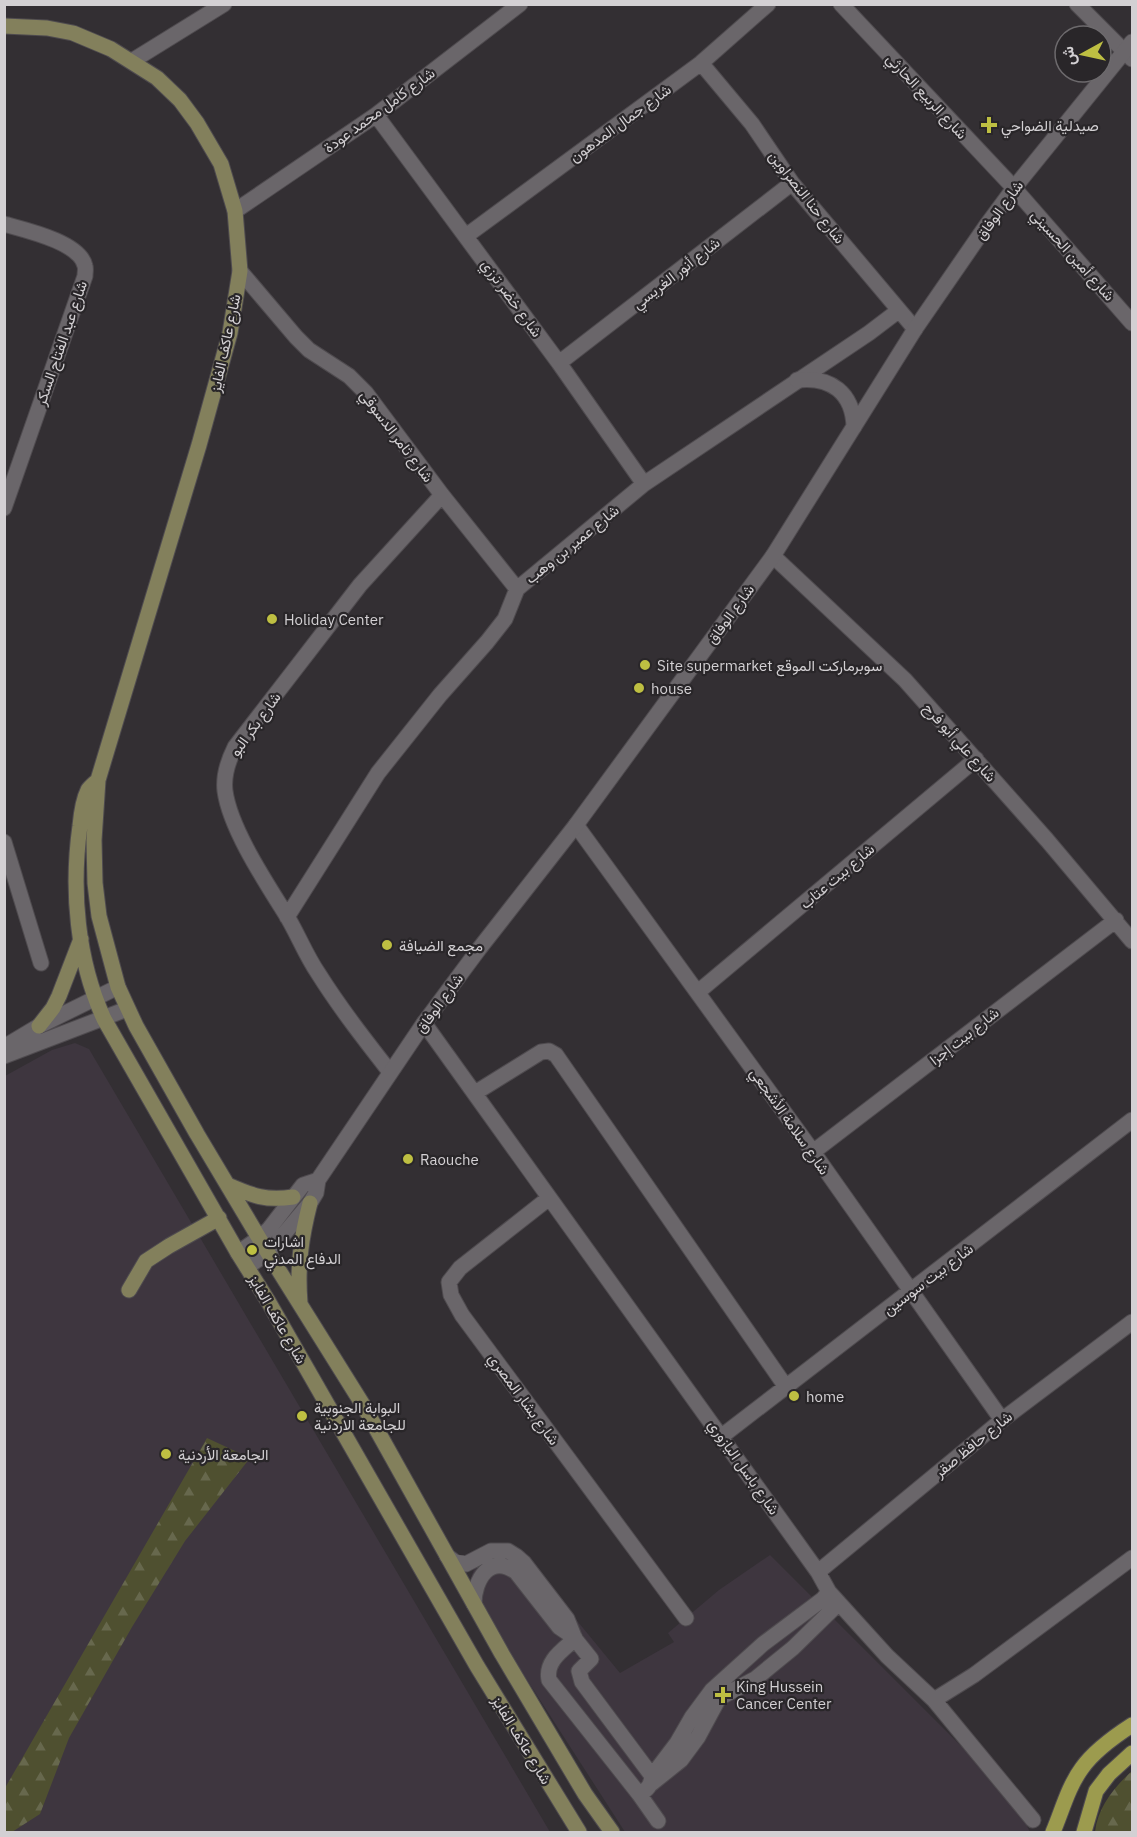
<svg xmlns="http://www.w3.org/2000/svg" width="1137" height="1837" viewBox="0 0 1137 1837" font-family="'IBM Plex Sans',Vazirmatn,sans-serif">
	<defs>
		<pattern id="forest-firs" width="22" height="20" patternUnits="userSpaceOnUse" patternTransform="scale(1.5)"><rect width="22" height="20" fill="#4f5030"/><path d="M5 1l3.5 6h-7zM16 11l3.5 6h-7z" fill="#67684d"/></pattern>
	</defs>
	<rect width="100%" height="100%" fill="#332f33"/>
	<!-- built -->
	<path fill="#3e363f" d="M 75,1043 L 89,1049 L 550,1832 L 5,1832 L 5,1076 L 52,1050 Z
		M 510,1547 L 524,1551 L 546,1583 L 620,1673 L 674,1642 L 668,1633 L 719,1590 L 770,1555 L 999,1784 L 1022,1816 L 1030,1832 L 625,1832 L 482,1610 L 472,1592 L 471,1578 L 477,1561 Z"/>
	<!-- forest -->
	<path fill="url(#forest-firs)" d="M 207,1438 L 250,1458 L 185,1541 L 132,1627 L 69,1738 L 40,1814 L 12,1832 L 5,1832 L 5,1788 Z
		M 1132,1771 L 1132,1832 L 1095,1832 C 1098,1807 1114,1787 1132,1771 Z"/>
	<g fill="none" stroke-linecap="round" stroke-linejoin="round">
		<defs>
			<path id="minor" d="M 841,4 L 1014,188 L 1132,323
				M 1077,4 L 1132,59
				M 701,63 L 752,124 L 792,183 L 915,329
				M 376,115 L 559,363 L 644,484
				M 235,211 L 376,115 L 520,4
				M 4,224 C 25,230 80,242 85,266 C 86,269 85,272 85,276 L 4,508
				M 466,236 L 701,63 L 768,4
				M 240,271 L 296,337 L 309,350 L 349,376 L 366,393 L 442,495 L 517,589
				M 559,363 L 792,183
				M 773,556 L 905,680 L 1047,840 L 1132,941
				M 576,825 L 813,1152 L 1002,1420
				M 4,842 L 41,963
				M 287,917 L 378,773 L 440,695 L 487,642 L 505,619 L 517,589 L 644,484 L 869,333 L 898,311
				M 698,992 L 976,759
				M 424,1023 L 818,1572 L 829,1592 L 887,1656 L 934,1700 L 1033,1820
				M 390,1072 C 365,1040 340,1008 318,973 C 305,954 297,932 285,913 C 265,881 230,828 225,791 C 223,775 228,761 235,747 L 360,585 L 442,495
				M 475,1093 L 541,1052 L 549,1051 L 556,1055 L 786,1387
				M 813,1152 L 1116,920
				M 549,1198 L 460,1268 L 449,1282 L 451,1295 L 462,1315 L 686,1618
				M 722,1436 L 1132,1120
				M 447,1556 L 455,1562 L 466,1564 L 491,1551 L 508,1551 L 516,1556 L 524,1563 L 567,1619 L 575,1639 L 591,1659 L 579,1671 L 582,1682 L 652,1776 C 651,1785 648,1790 639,1794 L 549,1680 C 545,1661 563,1650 575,1639
				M 818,1572 L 1002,1420 L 1132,1322
				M 474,1604 C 474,1580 490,1553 516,1572 L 559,1627 L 575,1638
				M 934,1700 L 974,1675 L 1132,1558
				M 652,1776 L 677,1743 L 692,1717 L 712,1690 L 763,1644 L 823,1599 L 829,1592
				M 651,1784 L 681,1760 L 698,1737 L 719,1698 L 755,1679 L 793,1648 L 839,1603
				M 639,1794 L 658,1821"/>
			<path id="tertiary" d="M 132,61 L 224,4
				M 797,380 C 831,376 853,393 854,427
				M 4,1047 L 39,1026 L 118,987
				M 4,1056 L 127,1009
				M 238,1253 L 259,1238 L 269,1229 L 303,1185 L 318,1180
				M 247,1267 L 268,1253 L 310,1203 L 316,1193 L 318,1180 L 424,1023 L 479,949 L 576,825 L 773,556 L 915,329 L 986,226 L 1014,188 L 1132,42"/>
			<path id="secondary" d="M 4,26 L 47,28 L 73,33 L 111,49 L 157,78 L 180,100 L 197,123 L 221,164 L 235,211 L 240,271 L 230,333 L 199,445 L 98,780 L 94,840 L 95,883 L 99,916 L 118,987 L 136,1026 L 197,1134 L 268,1253 L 363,1405 L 502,1654 L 585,1794 L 612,1832
				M 98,780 C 95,783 90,787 88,790 C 83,800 81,815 80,826 C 71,890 77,960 104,1019 L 238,1253 L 268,1301 L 477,1666 L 579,1832
				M 39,1026 L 53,1008 L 59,996 L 81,939
				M 228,1185 C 253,1196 266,1201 293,1197
				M 129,1290 L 146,1261 L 169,1246 L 219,1218
				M 300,1303 C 297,1267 301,1238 310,1203"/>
			<path id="primary" d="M 1053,1832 C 1062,1811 1068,1787 1082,1768 C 1094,1751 1115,1736 1132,1725
				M 1084,1832 L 1096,1791 L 1109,1774 L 1132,1753"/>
		</defs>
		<!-- minor casing -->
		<use href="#minor" stroke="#4f4b4f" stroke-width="17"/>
		<!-- tertiary casing -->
		<use href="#tertiary" stroke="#4f4b4f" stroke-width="17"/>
		<!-- secondary casing -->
		<use href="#secondary" stroke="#4f4b4f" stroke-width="17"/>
		<!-- primary casing -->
		<use href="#primary" stroke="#4f4b4f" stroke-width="17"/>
		<!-- minor -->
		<use href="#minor" stroke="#6a666a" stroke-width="15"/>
		<!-- tertiary -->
		<use href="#tertiary" stroke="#6a666a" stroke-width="15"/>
		<!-- secondary -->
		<use href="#secondary" stroke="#83805c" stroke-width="15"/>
		<!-- primary -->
		<use href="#primary" stroke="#9c9b4e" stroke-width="15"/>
	</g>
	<!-- markers -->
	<g fill="#bebf42" stroke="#292629" stroke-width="2">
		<path d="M986 116h6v6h6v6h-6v6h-6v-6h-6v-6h6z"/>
		<circle cx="272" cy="619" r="6"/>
		<circle cx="645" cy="665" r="6"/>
		<circle cx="639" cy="688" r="6"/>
		<circle cx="387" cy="945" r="6"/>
		<circle cx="408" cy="1159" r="6"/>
		<circle cx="252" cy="1250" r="6"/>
		<circle cx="794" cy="1396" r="6"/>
		<circle cx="302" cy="1416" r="6"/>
		<circle cx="166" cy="1454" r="6"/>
		<path d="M720 1686h6v6h6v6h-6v6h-6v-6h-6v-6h6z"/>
	</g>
	<g text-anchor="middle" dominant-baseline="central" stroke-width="4.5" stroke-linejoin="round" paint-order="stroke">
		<!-- street labels -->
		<g font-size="15" fill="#d3d0d3" stroke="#292629">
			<text transform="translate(927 96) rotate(47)">شارع الربيع الحارثي</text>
			<text transform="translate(379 110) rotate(-36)">شارع كامل محمد عودة</text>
			<text transform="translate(620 123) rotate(-36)">شارع جمال المدهون</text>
			<text transform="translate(807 197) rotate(52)">شارع حنا النصراوين</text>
			<text transform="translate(999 210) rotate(-54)">شارع الوفاق</text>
			<text transform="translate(1073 255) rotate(48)">شارع أمين الحسيني</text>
			<text transform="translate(676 273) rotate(-38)">شارع أنور الغريسي</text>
			<text transform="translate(512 298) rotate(54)">شارع خضر ترزي</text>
			<text transform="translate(61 343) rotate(-71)">شارع عبد الفتاح السكر</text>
			<text transform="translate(225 343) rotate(-78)">شارع عاكف الفايز</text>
			<text transform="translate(397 436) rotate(53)">شارع ثامر الدسوقي</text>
			<text transform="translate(572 544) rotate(-39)">شارع عمير بن وهب</text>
			<text transform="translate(730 614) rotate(-54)">شارع الوفاق</text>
			<text transform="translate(255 724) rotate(-54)">شارع بكر البو</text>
			<text transform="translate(960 742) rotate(48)">شارع علي أبو فرح</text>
			<text transform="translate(837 876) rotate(-40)">شارع بيت عتاب</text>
			<text transform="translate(439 1003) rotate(-54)">شارع الوفاق</text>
			<text transform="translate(964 1036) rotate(-38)">شارع بيت إجزا</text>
			<text transform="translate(790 1121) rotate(55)">شارع سلامة الأشجعي</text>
			<text transform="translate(928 1279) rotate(-37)">شارع بيت سوسين</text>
			<text transform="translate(278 1319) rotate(60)">شارع عاكف الفايز</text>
			<text transform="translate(524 1399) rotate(54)">شارع بشار المصري</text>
			<text transform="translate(973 1444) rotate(-39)">شارع حافظ صقر</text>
			<text transform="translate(744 1467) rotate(55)">شارع باسل اليازوري</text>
			<text transform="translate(522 1740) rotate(59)">شارع عاكف الفايز</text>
		</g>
		<!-- poi labels -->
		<g font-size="15" fill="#d3d0d3" stroke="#292629" text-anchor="start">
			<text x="1001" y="125">صيدلية الضواحي</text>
			<text x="284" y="619">Holiday Center</text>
			<text x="657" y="665">Site supermarket سوبرماركت الموقع</text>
			<text x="651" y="688">house</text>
			<text x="399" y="945">مجمع الضيافة</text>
			<text x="420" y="1159">Raouche</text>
			<text x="264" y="1241">اشارات<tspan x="264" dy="17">الدفاع المدني</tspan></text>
			<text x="806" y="1396">home</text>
			<text x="314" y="1407">البوابة الجنوبية<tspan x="314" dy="17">للجامعة الاردنية</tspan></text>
			<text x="178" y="1454">الجامعة الأردنية</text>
			<text x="736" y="1686">King Hussein<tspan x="736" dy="17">Cancer Center</tspan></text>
		</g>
	</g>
	<!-- border -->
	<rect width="1137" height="1837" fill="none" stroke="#d3d0d3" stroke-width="12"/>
	<!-- north arrow -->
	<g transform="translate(1083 54) rotate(262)"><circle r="28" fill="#292629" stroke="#6d6a6d" stroke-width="1.5"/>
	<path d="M0-4.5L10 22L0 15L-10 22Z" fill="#bebf42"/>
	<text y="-9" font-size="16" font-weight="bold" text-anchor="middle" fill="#d3d0d3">ش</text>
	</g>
</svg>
